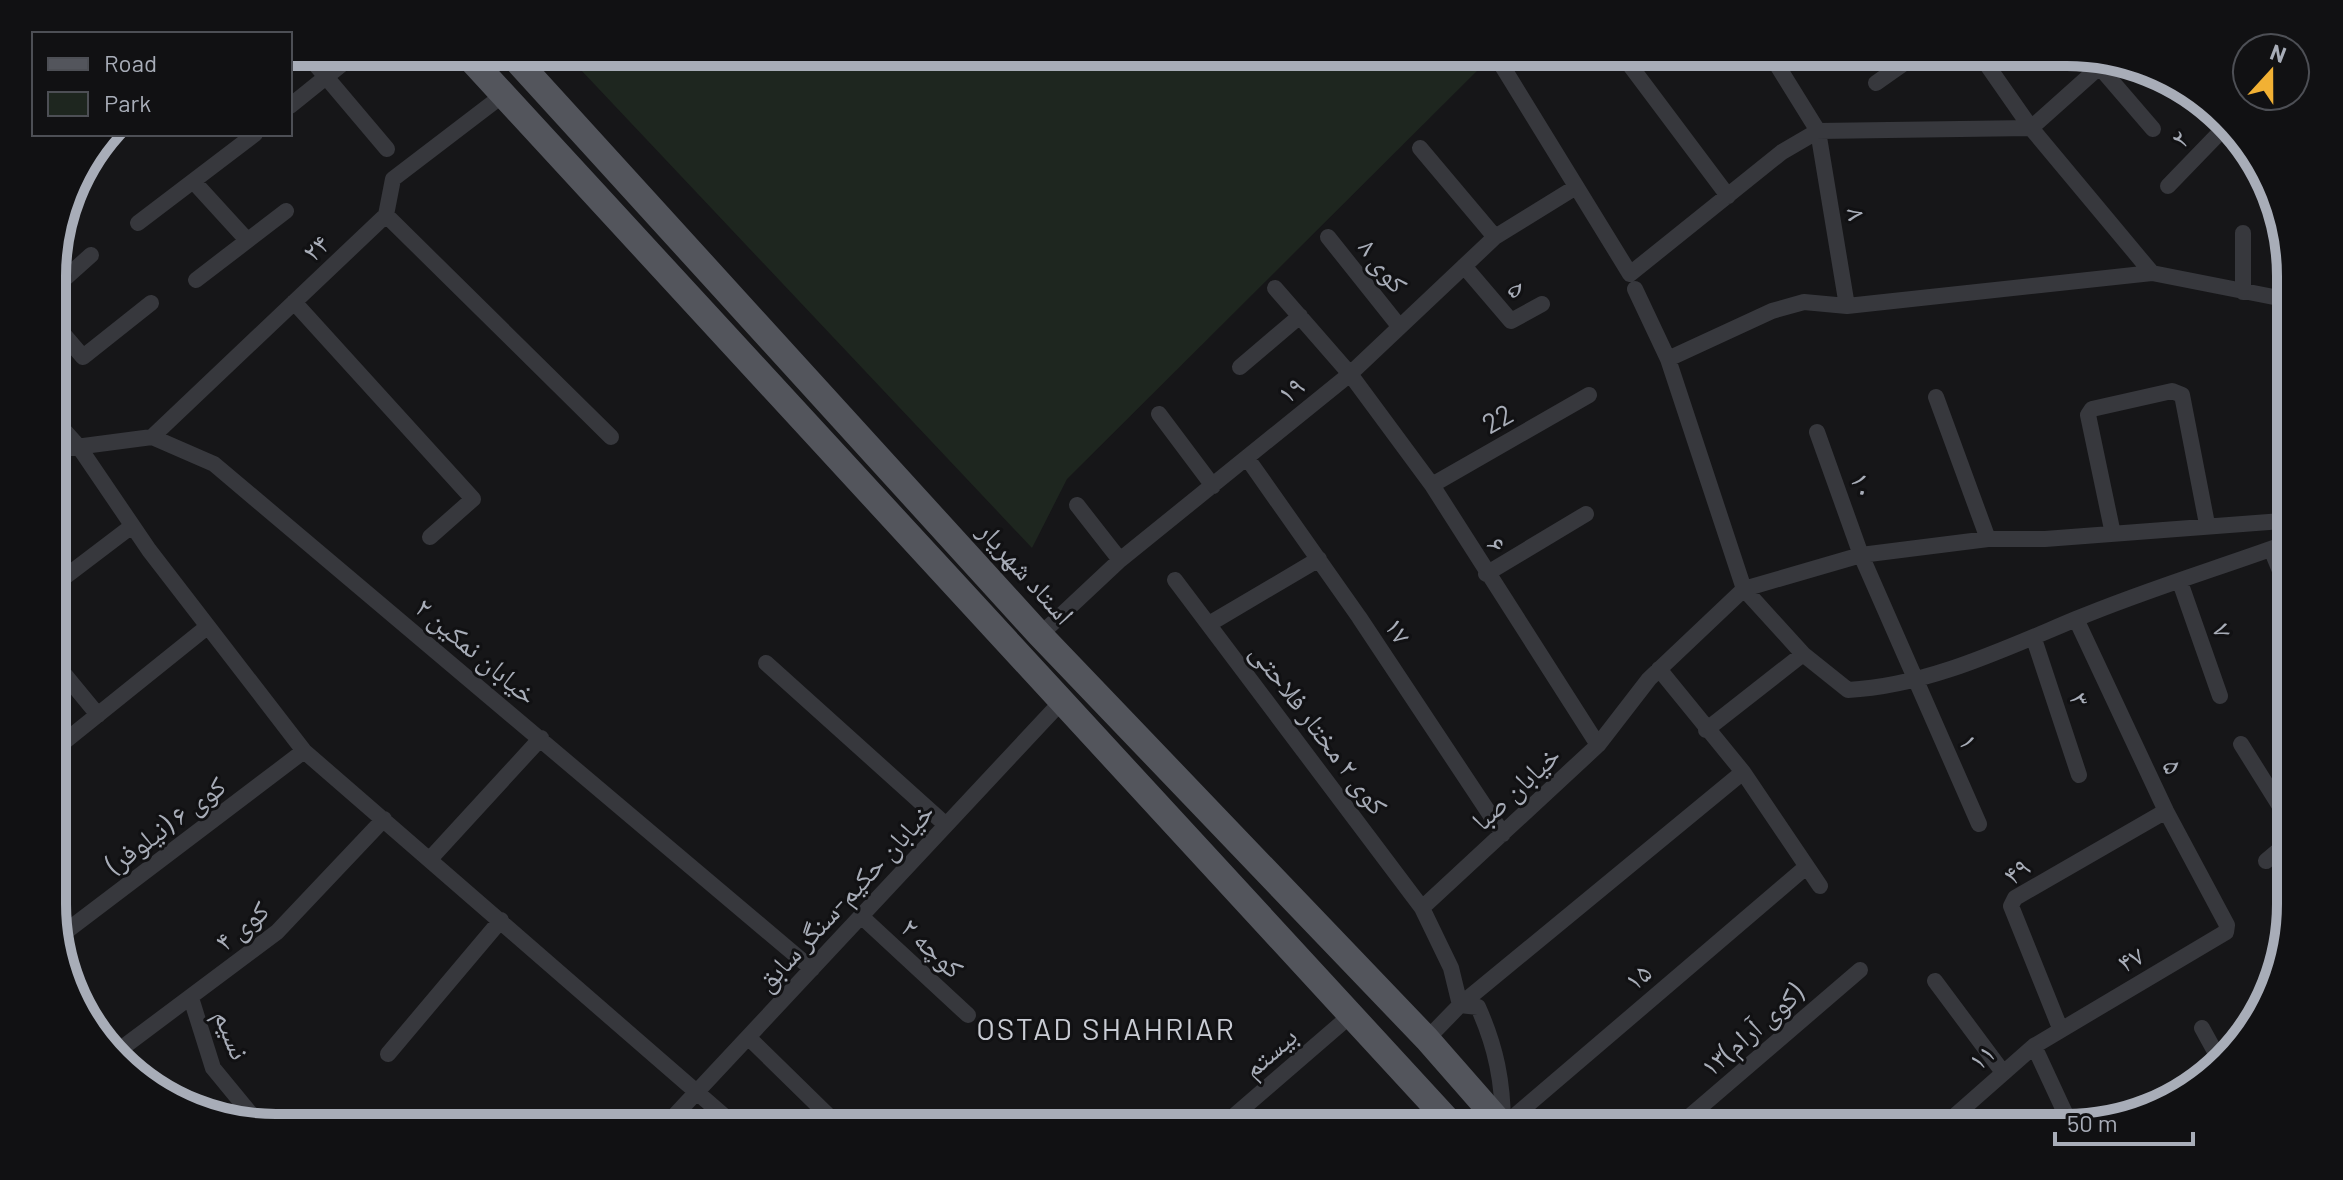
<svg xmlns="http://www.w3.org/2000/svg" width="2343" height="1180" viewBox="0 0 2343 1180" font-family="Barlow,'Noto Naskh Arabic',sans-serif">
	<rect width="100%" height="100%" fill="#161618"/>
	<!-- green -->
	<path fill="#1e261f" d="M 564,52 L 1496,52 L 1067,479 L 1032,548 Z"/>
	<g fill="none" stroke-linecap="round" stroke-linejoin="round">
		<!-- street -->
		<path stroke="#37383d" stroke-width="16" d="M 305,52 L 387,149
			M 1620,52 L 1728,196
			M 1769,52 L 1818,131 L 1847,306
			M 1978,52 L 2031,128 L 2106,61
			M 2091,57 L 2153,129
			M 1501,64 L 1630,274 L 1782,152 L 1818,131 L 2031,128 L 2152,273 L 2289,300
			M 1876,83 L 1920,52
			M 290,106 L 357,52
			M 1420,148 L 1495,237
			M 194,182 L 247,240
			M 2168,186 L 2227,125
			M 386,215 L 611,437
			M 138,223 L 255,134
			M 2243,233 L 2243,292
			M 1328,237 L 1399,326
			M 1464,266 L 1511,321 L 1542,304
			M 196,280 L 286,211
			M 1275,288 L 1350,374 L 1432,485 L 1598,745
			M 53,289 L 91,255
			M 1635,289 L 1668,359 L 1772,311 L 1804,302 L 1847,306 L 2152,273
			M 294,302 L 473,499 L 430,537
			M 53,322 L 83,357 L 151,303
			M 1668,359 L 1744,589 L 1803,654 L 1848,690 C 1927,686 2004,649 2076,619 C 2145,590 2219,568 2290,542
			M 1240,367 L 1300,316
			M 1936,397 L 1988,539
			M 1159,414 L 1213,486
			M 53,418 L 79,447 L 149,550 L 304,751 L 738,1128
			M 1817,432 L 1861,555 L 1979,824
			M 152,437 L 386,215 L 393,179 L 503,95
			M 53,450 L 152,437 L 214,464 L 812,969
			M 1247,458 L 1359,617 L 1503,834
			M 1432,485 L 1589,395
			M 1077,505 L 1120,560
			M 2282,521 L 2284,299
			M 2113,534 L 2088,415 L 2092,409 L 2172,391 L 2182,395 L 2207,524
			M 2271,549 L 2290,595
			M 1486,574 L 1586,514
			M 1175,580 L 1422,908
			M 2180,582 L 2220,696
			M 53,586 L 132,526
			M 1209,624 L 1319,559
			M 1040,635 L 1120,560 L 1350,374 L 1495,237 L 1576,187
			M 2034,639 L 2079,775
			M 766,663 L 946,825
			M 53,667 L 56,664 L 98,715
			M 1659,669 L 1743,772 L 1820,886
			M 1706,730 L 1803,654
			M 2241,744 L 2291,824
			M 54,750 L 207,627
			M 430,859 L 541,738
			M 2266,861 L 2291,840
			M 861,916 L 968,1015
			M 56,939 L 304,751
			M 1935,981 L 2002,1071
			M 191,998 L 213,1068 L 259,1124
			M 1460,1005 L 1743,772
			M 1460,1005 L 1478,1007 C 1496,1047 1503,1082 1503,1126
			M 2060,1028 L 2011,906 L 2015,898 L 2166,811
			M 2202,1028 L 2219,1059
			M 748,1037 L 841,1128
			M 1427,1039 L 1460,1005 L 1451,968 L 1422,908 L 1598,745 L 1649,679 L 1744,589 L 1861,555 L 1988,539 L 2045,539 L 2282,521 L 2290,525
			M 2034,1046 L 2072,1128
			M 114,1054 L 277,932 L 384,819
			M 388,1054 L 501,920
			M 1503,1126 L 1806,867
			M 663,1128 L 1063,700
			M 1220,1128 L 1351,1015
			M 1676,1128 L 1860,970
			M 1941,1128 L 2034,1046 L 2226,932 L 2227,925 L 2166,811 L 2076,619"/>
		<!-- primary -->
		<path stroke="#53555c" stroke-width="26" d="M 464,52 L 1455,1128
			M 509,52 L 1040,635 L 1427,1039 L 1505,1128"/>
	</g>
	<g text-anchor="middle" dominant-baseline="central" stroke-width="6" stroke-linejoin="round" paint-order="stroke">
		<!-- street labels -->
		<g font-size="28" fill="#a8adb8" stroke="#111113">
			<text transform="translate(2179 138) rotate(-46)">۲</text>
			<text transform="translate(1858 214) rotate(81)">۸</text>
			<text transform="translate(315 247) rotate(-43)">۲۴</text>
			<text transform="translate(1384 265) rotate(52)">کوی ۸</text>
			<text transform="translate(1518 288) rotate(47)">۵</text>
			<text transform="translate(1290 389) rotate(-39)">۱۹</text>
			<text transform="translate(1497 418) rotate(-30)">22</text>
			<text transform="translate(1864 485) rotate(70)">۱۰</text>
			<text transform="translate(1498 544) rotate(59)">۶</text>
			<text transform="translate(1027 572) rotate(48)">استاد شهریار</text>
			<text transform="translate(1399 630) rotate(57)">۱۷</text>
			<text transform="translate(2224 630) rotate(71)">۷</text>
			<text transform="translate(477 650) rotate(40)">خیابان نمکین ۲</text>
			<text transform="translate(2081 699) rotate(72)">۳</text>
			<text transform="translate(1320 728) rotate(53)">کوی ۲ مختار فلاحتی</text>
			<text transform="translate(1970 741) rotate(65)">۱</text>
			<text transform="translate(2174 766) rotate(65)">۵</text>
			<text transform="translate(1515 787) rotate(-43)">خیابان صبا</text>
			<text transform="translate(165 824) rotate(-37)">کوی ۶ (نیلوفر)</text>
			<text transform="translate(2016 870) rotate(-38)">۴۹</text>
			<text transform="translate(844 896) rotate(-47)">خیابان حکیم-سنگر سابق</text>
			<text transform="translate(241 925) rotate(-40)">کوی ۴</text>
			<text transform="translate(933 947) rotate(43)">کوچه ۲</text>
			<text transform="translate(2130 958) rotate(-30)">۴۷</text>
			<text transform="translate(1637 976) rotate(-41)">۱۵</text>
			<text transform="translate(1751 1029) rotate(-41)">۱۳(کوی آرام)</text>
			<text transform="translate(233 1034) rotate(68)">نسیم</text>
			<text transform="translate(1269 1051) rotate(-41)">بیستم</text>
			<text transform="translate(1981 1056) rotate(-41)">۱۱</text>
		</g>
		<!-- neighbourhood labels -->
		<g font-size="30" letter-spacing="2" fill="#c9ccd4" stroke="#111113">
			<text x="1106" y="1028">OSTAD SHAHRIAR</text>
		</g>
	</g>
	<!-- crop -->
	<path d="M0 0H2343V1180H0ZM276 66H2067A210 210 0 0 1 2277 276V904A210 210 0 0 1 2067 1114H276A210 210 0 0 1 66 904V276A210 210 0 0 1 276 66Z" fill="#111113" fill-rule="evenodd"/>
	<path fill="none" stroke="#a8adb8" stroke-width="10" d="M276 66H2067A210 210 0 0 1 2277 276V904A210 210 0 0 1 2067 1114H276A210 210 0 0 1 66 904V276A210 210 0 0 1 276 66Z"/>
	<!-- legend -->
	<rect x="32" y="32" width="260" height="104" fill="#111113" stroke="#4d4f55" stroke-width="2"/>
	<rect x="48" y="58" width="40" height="12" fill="#53555c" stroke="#4d4f55" stroke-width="2"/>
	<text x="104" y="72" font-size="24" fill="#a8adb8">Road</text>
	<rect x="48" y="92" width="40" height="24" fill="#1e261f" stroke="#4d4f55" stroke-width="2"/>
	<text x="104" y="112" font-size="24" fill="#a8adb8">Park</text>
	<!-- north arrow -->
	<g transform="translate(2271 72) rotate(21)"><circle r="38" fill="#111113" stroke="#4d4f55" stroke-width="2"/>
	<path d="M0-6L14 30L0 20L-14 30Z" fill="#f2b134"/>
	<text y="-12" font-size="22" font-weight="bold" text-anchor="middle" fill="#a8adb8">N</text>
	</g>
	<!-- scale -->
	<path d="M2055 1132v12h138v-12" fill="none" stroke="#a8adb8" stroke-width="4"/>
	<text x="2067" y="1132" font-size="24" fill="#a8adb8" stroke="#111113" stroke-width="6" paint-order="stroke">50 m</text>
</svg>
